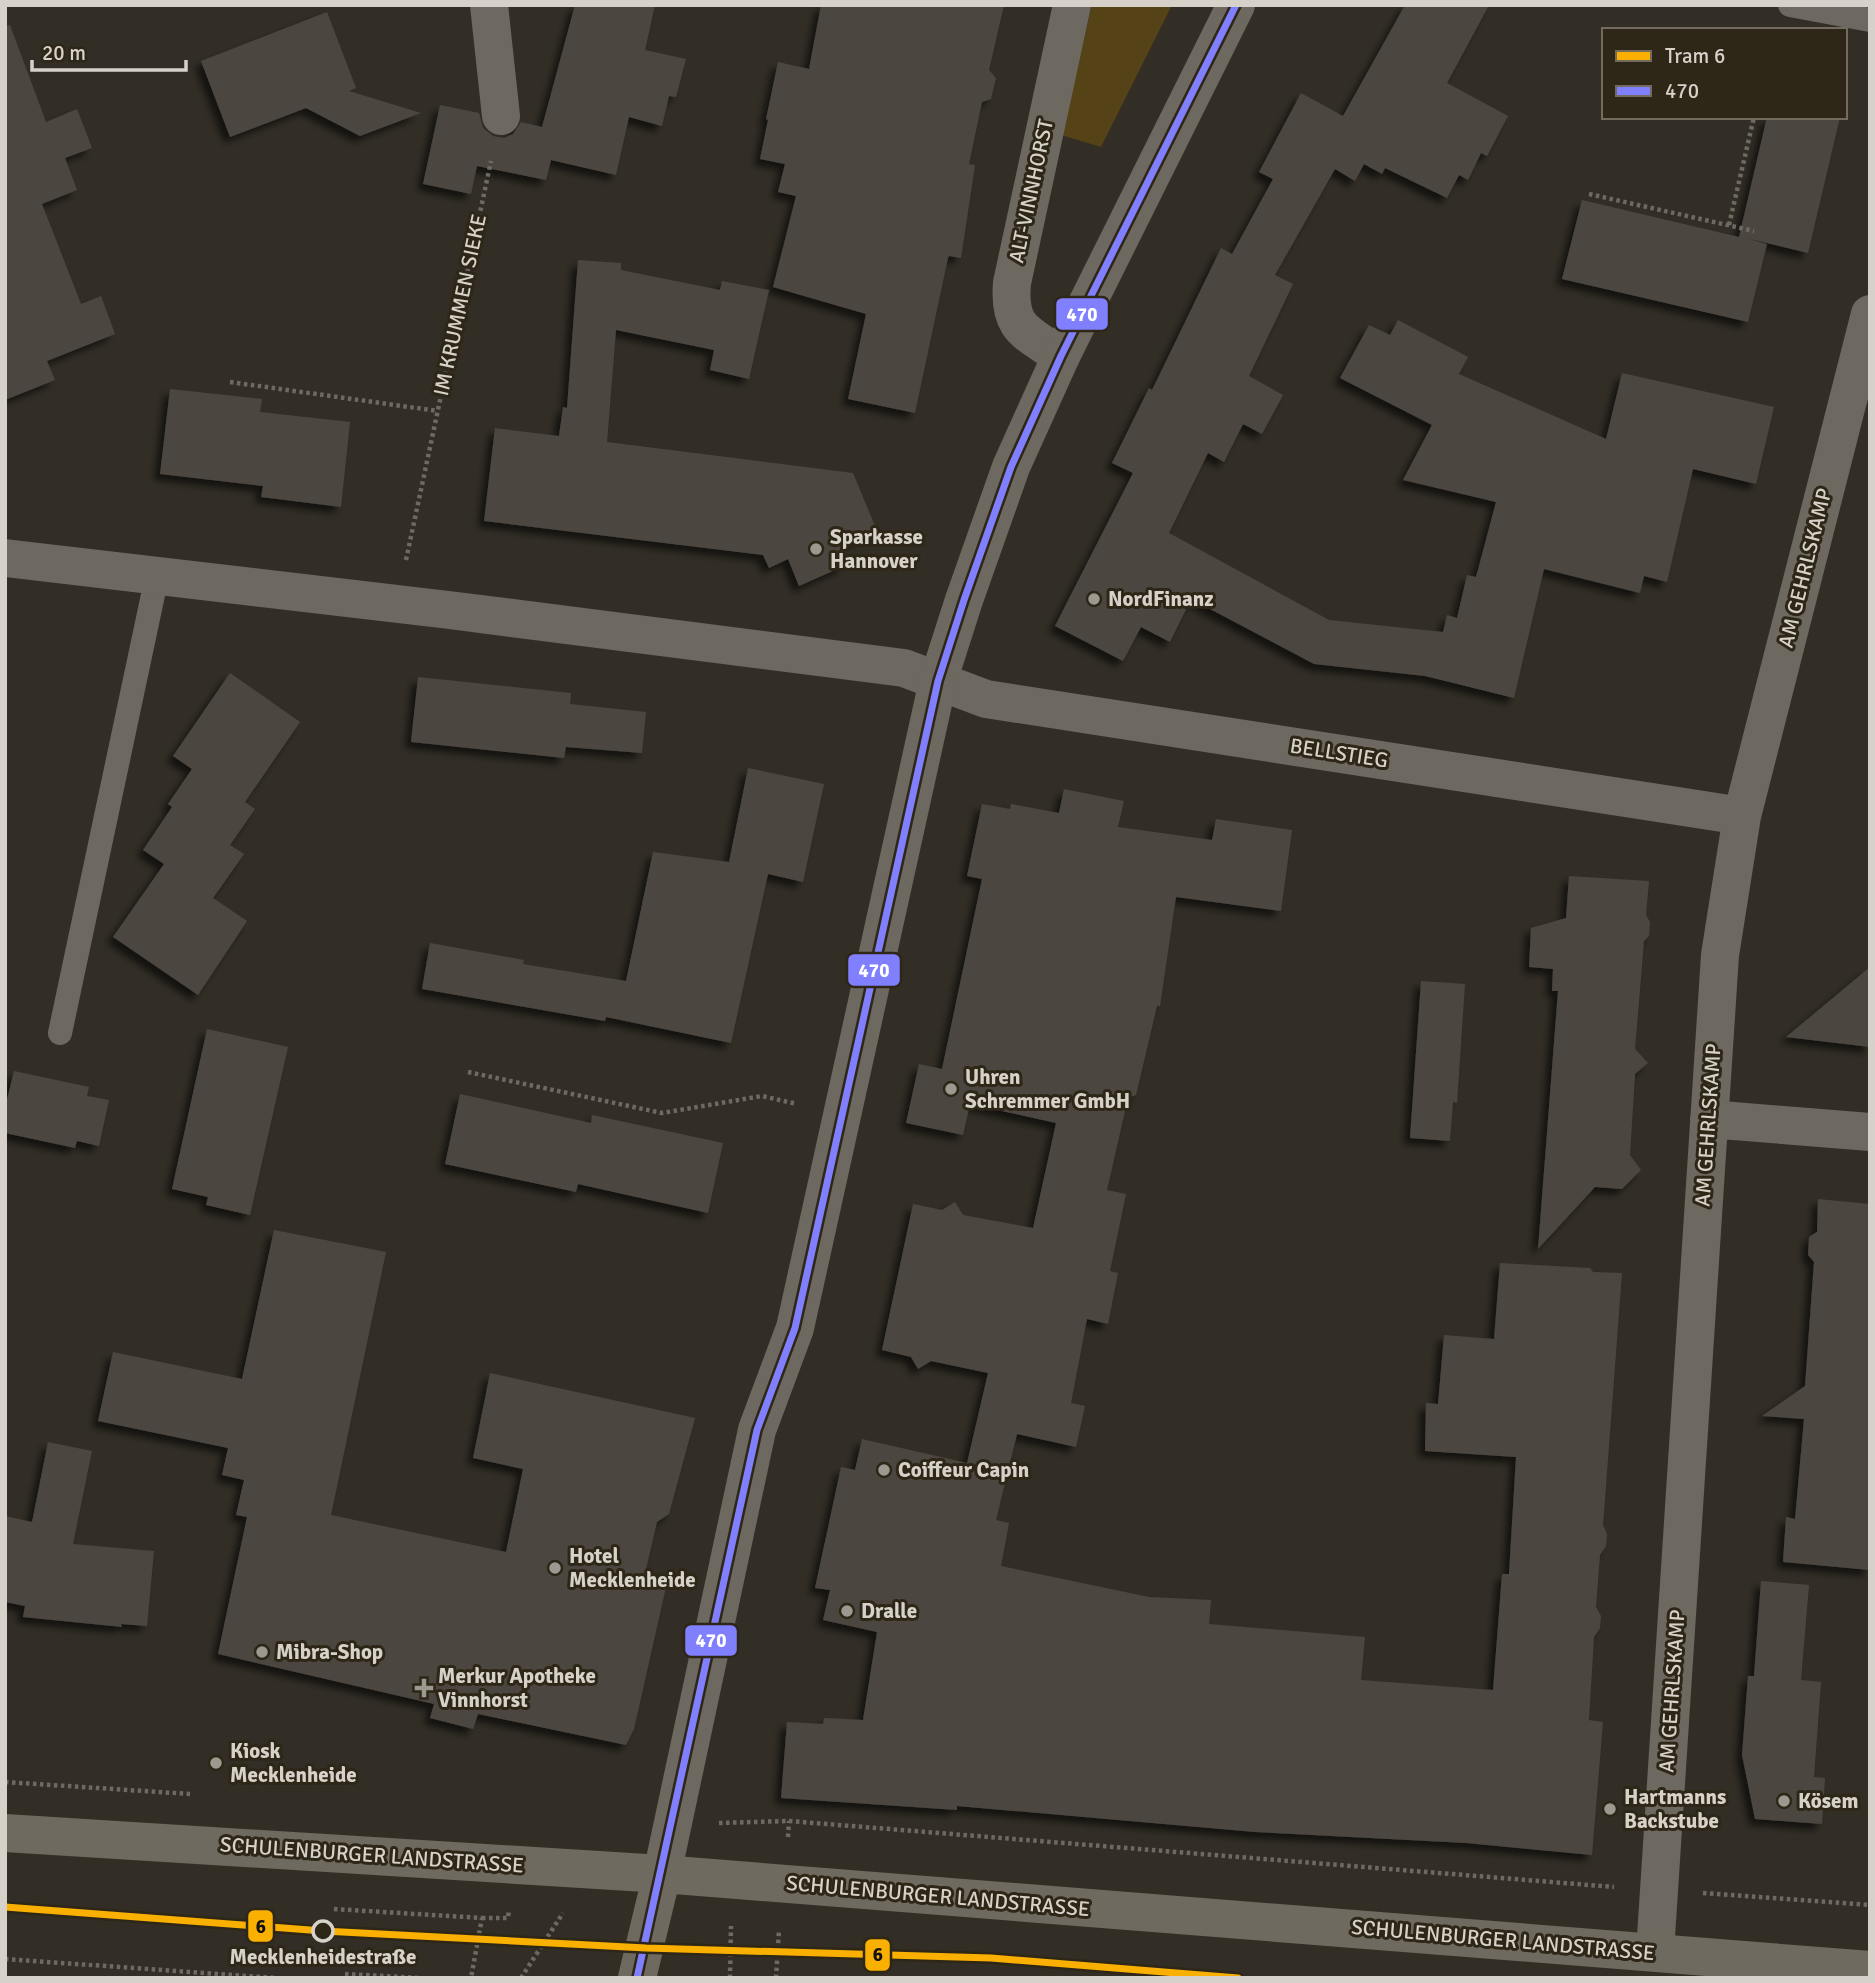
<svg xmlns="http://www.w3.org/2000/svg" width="1875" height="1983" viewBox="0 0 1875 1983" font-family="Signika,sans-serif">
	<defs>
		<filter id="shadow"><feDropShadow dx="-6" dy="6" stdDeviation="3.5" flood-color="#0009"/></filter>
	</defs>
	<rect width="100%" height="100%" fill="#322e26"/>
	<!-- green -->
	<path fill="#554217" d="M 1092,5 L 1172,5 L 1101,147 L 1061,135 Z"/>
	<!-- building -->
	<path fill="#4b4740" filter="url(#shadow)" d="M 575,5 L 655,5 L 645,50 L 686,59 L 676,97 L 669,96 L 662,126 L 629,117 L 616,175 L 551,160 L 546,180 L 477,166 L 471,194 L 423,184 L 440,105 L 479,113 L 483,128 L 493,136 L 504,138 L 513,134 L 521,122 L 542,127 Z
		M 821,5 L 1004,5 L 989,70 L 996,78 L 991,99 L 982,102 L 969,164 L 975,165 L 961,258 L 949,256 L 948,258 L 915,413 L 848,399 L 866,314 L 773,287 L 796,196 L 778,192 L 785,164 L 760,159 L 768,120 L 766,119 L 778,62 L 809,69 Z
		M 1405,5 L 1489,5 L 1447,83 L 1508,116 L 1487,156 L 1481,153 L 1468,180 L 1459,175 L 1447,198 L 1385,168 L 1382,174 L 1364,164 L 1355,181 L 1335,169 L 1275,275 L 1293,284 L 1249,376 L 1283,395 L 1262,434 L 1243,424 L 1224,462 L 1208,453 L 1169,533 L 1329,620 L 1443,632 L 1447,615 L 1457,618 L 1467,575 L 1476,577 L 1496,502 L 1403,480 L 1432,425 L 1340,378 L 1369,325 L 1390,335 L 1398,320 L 1468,357 L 1459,374 L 1606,439 L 1622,373 L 1774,407 L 1756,484 L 1693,469 L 1667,582 L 1644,576 L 1640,593 L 1544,569 L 1514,698 L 1425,676 L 1314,664 L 1191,599 L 1170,642 L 1141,627 L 1123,661 L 1055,626 L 1133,473 L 1112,463 L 1149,388 L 1152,390 L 1221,248 L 1232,254 L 1273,179 L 1259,172 L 1301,93 L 1343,116 Z
		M 327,12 L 356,88 L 349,91 L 421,113 L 360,136 L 306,108 L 230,137 L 201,61 Z
		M 10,25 L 46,122 L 77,109 L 92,148 L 65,158 L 77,190 L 42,204 L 81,304 L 101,296 L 115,334 L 47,361 L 55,380 L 5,400 L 5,26 Z
		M 1767,117 L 1840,117 L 1808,253 L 1746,238 L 1767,244 L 1748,322 L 1562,279 L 1582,200 L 1739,237 Z
		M 578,260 L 621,263 L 621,270 L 720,290 L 722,281 L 769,290 L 749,379 L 710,370 L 714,350 L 616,330 L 607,442 L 853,473 L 877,531 L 847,544 L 844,566 L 799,586 L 788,559 L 769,568 L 763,555 L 484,521 L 495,428 L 559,436 L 563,407 L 567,408 Z
		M 170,389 L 262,399 L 260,412 L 350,422 L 341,507 L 261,497 L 263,486 L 160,474 Z
		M 230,673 L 300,722 L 245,802 L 255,809 L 230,845 L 244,854 L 213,898 L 247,921 L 198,995 L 113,937 L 164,864 L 143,850 L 172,807 L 168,804 L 192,769 L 173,756 Z
		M 418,677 L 571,693 L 570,704 L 646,712 L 642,753 L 566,747 L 564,758 L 411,742 Z
		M 748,768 L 824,784 L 803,882 L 768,874 L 731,1043 L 606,1017 L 605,1021 L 422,989 L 430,943 L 524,960 L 523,964 L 626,981 L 653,852 L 729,862 Z
		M 1064,789 L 1124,801 L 1118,827 L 1212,840 L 1216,819 L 1292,830 L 1281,911 L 1176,897 L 1160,1006 L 1157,1006 L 1136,1095 L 1128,1098 L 1107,1190 L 1126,1194 L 1110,1271 L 1118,1273 L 1108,1324 L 1087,1319 L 1071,1403 L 1085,1406 L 1076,1447 L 1017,1434 L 996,1520 L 1009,1523 L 1001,1566 L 1149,1597 L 1211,1600 L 1209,1624 L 1365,1637 L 1361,1680 L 1493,1690 L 1502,1574 L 1509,1574 L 1516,1457 L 1425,1451 L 1426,1403 L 1438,1404 L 1444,1335 L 1494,1339 L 1500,1263 L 1590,1268 L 1593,1272 L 1622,1273 L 1603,1525 L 1607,1534 L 1606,1546 L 1600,1555 L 1596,1607 L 1601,1616 L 1600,1628 L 1594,1637 L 1589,1720 L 1603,1722 L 1592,1855 L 1466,1843 L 1255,1832 L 957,1806 L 957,1810 L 781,1798 L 787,1722 L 823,1724 L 824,1718 L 863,1720 L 877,1632 L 823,1620 L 830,1590 L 815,1588 L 841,1467 L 855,1470 L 862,1439 L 967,1463 L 988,1373 L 931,1361 L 918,1369 L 911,1357 L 882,1350 L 913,1204 L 942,1210 L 955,1202 L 963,1215 L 1033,1228 L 1056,1123 L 970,1104 L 963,1135 L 906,1123 L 919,1064 L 942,1069 L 982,879 L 967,876 L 982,804 L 1010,809 L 1011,804 L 1059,813 Z
		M 1569,876 L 1649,881 L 1646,915 L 1650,922 L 1649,936 L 1644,941 L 1635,1049 L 1648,1063 L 1635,1074 L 1630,1155 L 1641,1170 L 1622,1189 L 1595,1187 L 1538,1249 L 1558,991 L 1552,991 L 1553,969 L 1529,967 L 1531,928 L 1566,918 Z
		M 1870,967 L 1870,1047 L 1786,1037 Z
		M 1421,981 L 1465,984 L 1457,1103 L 1453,1102 L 1450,1141 L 1410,1138 Z
		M 207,1029 L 288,1047 L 250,1215 L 206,1205 L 208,1197 L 172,1189 Z
		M 14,1071 L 89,1087 L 87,1096 L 109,1100 L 99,1146 L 77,1141 L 75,1148 L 5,1133 L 5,1108 Z
		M 460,1094 L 591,1123 L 592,1115 L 723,1143 L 708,1213 L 578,1184 L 576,1192 L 445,1164 Z
		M 1818,1199 L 1870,1204 L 1870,1570 L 1783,1562 L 1786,1517 L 1795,1519 L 1804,1419 L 1762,1416 L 1805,1386 L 1814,1262 L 1808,1255 L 1809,1237 L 1817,1232 Z
		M 274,1230 L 386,1252 L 331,1515 L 506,1552 L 523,1469 L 473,1458 L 490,1373 L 695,1418 L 669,1514 L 657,1522 L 643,1582 L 666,1587 L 634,1729 L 626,1745 L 478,1714 L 473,1729 L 430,1718 L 434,1704 L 218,1654 L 247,1517 L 236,1515 L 244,1480 L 222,1475 L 228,1448 L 98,1421 L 113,1352 L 242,1379 Z
		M 48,1442 L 92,1451 L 73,1544 L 154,1551 L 147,1626 L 121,1624 L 122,1627 L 23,1617 L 25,1606 L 5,1602 L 5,1516 L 32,1522 Z
		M 1761,1581 L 1809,1585 L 1801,1680 L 1821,1682 L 1814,1777 L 1825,1778 L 1822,1824 L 1755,1819 L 1742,1755 L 1748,1676 L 1754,1676 Z"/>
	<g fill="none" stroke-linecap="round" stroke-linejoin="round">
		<!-- path -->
		<path stroke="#6e6a63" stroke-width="4.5" stroke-dasharray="3.5 3.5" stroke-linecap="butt" d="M 1589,194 L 1754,231
			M 1729,225 L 1754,117
			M 230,382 L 438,411
			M 406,560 L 491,161
			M 468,1072 L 662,1113 L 762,1096 L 797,1104
			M 5,1782 L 190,1794
			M 719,1823 L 789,1821 L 1614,1887
			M 788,1837 L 789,1821
			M 1703,1893 L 1870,1905
			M 334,1909 L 482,1918 L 471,1978
			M 482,1918 L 508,1918 L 509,1910
			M 5,1959 L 276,1978
			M 345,1974 L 420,1978
			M 521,1978 L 563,1913
			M 730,1978 L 731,1926
			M 776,1978 L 779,1930"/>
		<!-- service -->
		<path stroke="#6d6860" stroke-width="24" d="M 1790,5 L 1870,20
			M 60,1033 L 157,576"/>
		<!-- minor -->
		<path stroke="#6d6860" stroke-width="38" d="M 489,5 L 501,116
			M 1061,356 C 1026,332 1008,329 1012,283 L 1072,5
			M 5,558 L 449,610 L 904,668 L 986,699 L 1742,816
			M 1709,1119 L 1870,1132
			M 1655,1952 L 1720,955 L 1742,816 L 1870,314"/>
		<!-- tertiary -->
		<path stroke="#6d6860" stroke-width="38" d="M 662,1874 L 757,1430 L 795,1328 L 938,681 L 964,600 L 1011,467 L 1061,356 L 1236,5"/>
		<!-- secondary -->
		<path stroke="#6f6a60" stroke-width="38" d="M 5,1833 L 662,1874 L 1870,1970
			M 637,1978 L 662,1874"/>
		<defs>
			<path id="bus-1" d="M 637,1978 L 757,1430 L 795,1328 L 938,681 L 964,600 L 1011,467 L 1061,356 L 1236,5"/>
		</defs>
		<!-- bus-1 casing -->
		<use href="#bus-1" stroke="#2e2616" stroke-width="12"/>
		<!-- bus-1 -->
		<use href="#bus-1" stroke="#8080ff" stroke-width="7"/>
		<defs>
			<path id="tram-1" d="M 5,1907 L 323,1931 L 646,1948 L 991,1958 L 1238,1978"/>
		</defs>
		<!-- tram-1 casing -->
		<use href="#tram-1" stroke="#2e2616" stroke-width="12"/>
		<!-- tram-1 -->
		<use href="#tram-1" stroke="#f9b000" stroke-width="7"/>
	</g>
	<!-- markers -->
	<g fill="#9d9990" stroke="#2e2616" stroke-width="2.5">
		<circle cx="816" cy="549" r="7"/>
		<circle cx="1094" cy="599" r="7"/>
		<circle cx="951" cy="1089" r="7"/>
		<circle cx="884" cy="1470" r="7"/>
		<circle cx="555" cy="1568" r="7"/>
		<circle cx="847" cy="1611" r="7"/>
		<circle cx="262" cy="1652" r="7"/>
		<path d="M420.5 1677.5h7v7h7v7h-7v7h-7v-7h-7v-7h7z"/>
		<circle cx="216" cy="1763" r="7"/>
		<circle cx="1784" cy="1801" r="7"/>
		<circle cx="1610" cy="1809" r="7"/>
	</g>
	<circle fill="#2e2616" stroke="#d7d2c9" stroke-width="3.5" cx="323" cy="1931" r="10"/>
	<g text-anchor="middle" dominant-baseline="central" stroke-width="6" stroke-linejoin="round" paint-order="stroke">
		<!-- street labels -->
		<g font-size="21" fill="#d7d2c9" stroke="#2e2616">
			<text transform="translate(1031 191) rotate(-78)">ALT-VINNHORST</text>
			<text transform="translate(460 305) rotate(-78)">IM KRUMMEN SIEKE</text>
			<text transform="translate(1805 568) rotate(-76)">AM GEHRLSKAMP</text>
			<text transform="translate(1339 753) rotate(9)">BELLSTIEG</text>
			<text transform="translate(1708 1125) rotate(-86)">AM GEHRLSKAMP</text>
			<text transform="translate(1672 1691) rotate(-86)">AM GEHRLSKAMP</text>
			<text transform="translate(372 1855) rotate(4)">SCHULENBURGER LANDSTRASSE</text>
			<text transform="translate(938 1896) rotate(5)">SCHULENBURGER LANDSTRASSE</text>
			<text transform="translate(1503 1940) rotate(5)">SCHULENBURGER LANDSTRASSE</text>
		</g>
		<!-- poi labels -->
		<g font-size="21" font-weight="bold" fill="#d7d2c9" stroke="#2e2616" text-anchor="start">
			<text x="830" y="537">Sparkasse<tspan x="830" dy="24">Hannover</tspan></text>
			<text x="1108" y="599">NordFinanz</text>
			<text x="965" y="1077">Uhren<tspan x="965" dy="24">Schremmer GmbH</tspan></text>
			<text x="898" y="1470">Coiffeur Capin</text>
			<text x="569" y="1556">Hotel<tspan x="569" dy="24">Mecklenheide</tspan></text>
			<text x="861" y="1611">Dralle</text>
			<text x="276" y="1652">Mibra-Shop</text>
			<text x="438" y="1676">Merkur Apotheke<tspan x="438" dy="24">Vinnhorst</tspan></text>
			<text x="230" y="1751">Kiosk<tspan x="230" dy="24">Mecklenheide</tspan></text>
			<text x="1624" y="1797">Hartmanns<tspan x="1624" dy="24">Backstube</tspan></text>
			<text x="1798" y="1801">Kösem</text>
		</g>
		<!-- stop labels -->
		<g font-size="21" font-weight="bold" fill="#d7d2c9" stroke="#2e2616">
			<text x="323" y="1957">Mecklenheidestraße</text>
		</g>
	</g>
	<g stroke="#2e2616" stroke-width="2.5">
		<rect x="1055" y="297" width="54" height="34" rx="7" fill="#8080ff"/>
		<rect x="847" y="953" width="54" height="34" rx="7" fill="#8080ff"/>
		<rect x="684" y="1624" width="54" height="33" rx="7" fill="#8080ff"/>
		<rect x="247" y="1909" width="27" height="34" rx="7" fill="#f9b000"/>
		<rect x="864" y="1938" width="27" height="34" rx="7" fill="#f9b000"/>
	</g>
	<g font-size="19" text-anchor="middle" font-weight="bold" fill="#fff">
		<text x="1082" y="321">470</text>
		<text x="874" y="977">470</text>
		<text x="711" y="1647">470</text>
	</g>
	<g font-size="19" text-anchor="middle" font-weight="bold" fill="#111">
		<text x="261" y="1933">6</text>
		<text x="878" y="1961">6</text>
	</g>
	<!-- border -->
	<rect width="1875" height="1983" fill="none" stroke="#d7d2c9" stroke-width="14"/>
	<!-- legend -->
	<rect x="1602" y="28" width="245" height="91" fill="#2e2616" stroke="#726b5e" stroke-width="2"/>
	<rect x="1616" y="51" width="35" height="10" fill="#f9b000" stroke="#726b5e" stroke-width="2"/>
	<text x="1665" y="63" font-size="21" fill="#d7d2c9">Tram 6</text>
	<rect x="1616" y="86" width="35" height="10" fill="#8080ff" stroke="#726b5e" stroke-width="2"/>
	<text x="1665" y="98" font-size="21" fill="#d7d2c9">470</text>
	<!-- scale -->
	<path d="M32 60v10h154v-10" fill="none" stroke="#d7d2c9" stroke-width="3.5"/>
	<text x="42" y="60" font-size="21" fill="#d7d2c9" stroke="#2e2616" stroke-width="5" paint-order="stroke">20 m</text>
</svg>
